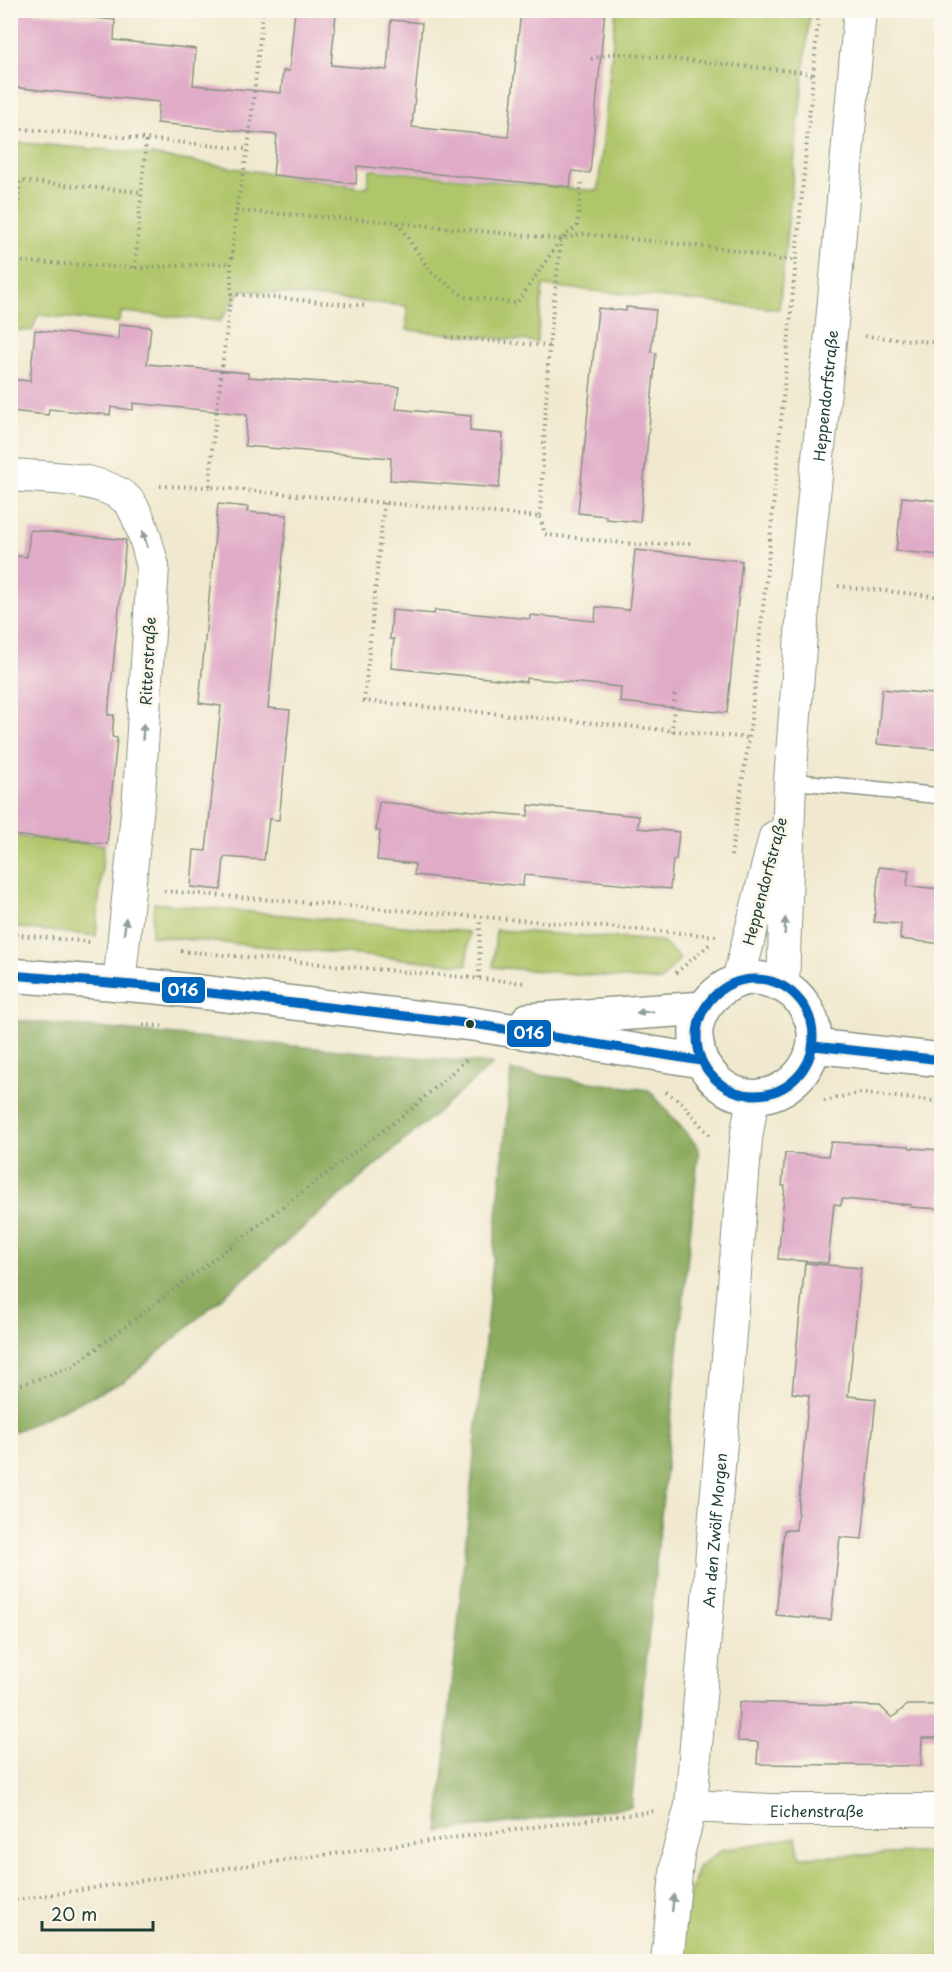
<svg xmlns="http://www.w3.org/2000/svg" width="952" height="1972" viewBox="0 0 952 1972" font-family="'Playpen Sans',sans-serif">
	<rect width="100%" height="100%" fill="#fbf7ec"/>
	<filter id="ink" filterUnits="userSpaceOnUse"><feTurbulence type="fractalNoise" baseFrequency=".0167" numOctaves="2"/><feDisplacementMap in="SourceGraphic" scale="12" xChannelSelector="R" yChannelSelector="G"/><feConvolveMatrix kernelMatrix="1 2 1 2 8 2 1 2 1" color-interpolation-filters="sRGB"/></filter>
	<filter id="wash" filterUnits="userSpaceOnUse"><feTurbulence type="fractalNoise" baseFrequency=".008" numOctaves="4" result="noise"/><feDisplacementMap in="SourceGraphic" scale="24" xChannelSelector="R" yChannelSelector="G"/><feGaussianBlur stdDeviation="1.35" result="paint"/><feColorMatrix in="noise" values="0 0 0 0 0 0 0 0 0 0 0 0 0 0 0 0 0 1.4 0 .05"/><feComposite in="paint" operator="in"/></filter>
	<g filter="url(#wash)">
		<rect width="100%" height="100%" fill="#f1e9cf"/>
		<!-- green -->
		<path fill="#b0c66b" stroke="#688250" stroke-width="1.5" d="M 616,11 L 810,11 L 779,309 L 543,286 L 537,342 L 407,330 L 407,306 L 242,290 L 220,321 L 122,312 L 118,323 L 38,315 L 32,331 L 11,330 L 11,142 L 131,152 L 357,187 L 367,187 L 370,170 L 374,170 L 598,191 Z
			M 11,836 L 104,845 L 96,936 L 11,927 Z
			M 154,903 L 469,932 L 467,965 L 151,936 Z
			M 496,930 L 661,941 L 680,958 L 661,981 L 493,967 Z
			M 796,1837 L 800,1857 L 941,1852 L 941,1961 L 679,1962 L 686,1906 L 698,1867 L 722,1850 Z"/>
		<!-- forest -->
		<path fill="#8cab5f" stroke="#56744a" stroke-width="1.5" d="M 10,1020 L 11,1020 L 493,1064 L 125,1381 L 14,1432 L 10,1430 Z
			M 511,1071 L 649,1090 L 699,1148 L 631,1807 L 438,1832 Z"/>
		<g id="blocks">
			<!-- building -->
			<path fill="#e0abc7" d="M 10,10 L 115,20 L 114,40 L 196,49 L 193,85 L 281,93 L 283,71 L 289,71 L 295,10 L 336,14 L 331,65 L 387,70 L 391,20 L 422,23 L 412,127 L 508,137 L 521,10 L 605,10 L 590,173 L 572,171 L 570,187 L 357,166 L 356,184 L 273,175 L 277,135 L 157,123 L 159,102 L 10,87 Z
				M 626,307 L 656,310 L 651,352 L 656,353 L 640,522 L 606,519 L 606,516 L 578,513 L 598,308 L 626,311 Z
				M 119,324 L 151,327 L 147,364 L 248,373 L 248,377 L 399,387 L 396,409 L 471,416 L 470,431 L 503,434 L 499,488 L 390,480 L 391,458 L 245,446 L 247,415 L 243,414 L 133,403 L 133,410 L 111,407 L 110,415 L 49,409 L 48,415 L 10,411 L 10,379 L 30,381 L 35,330 L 118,339 Z
				M 902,497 L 942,501 L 942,555 L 896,551 Z
				M 218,504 L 248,507 L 247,512 L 287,515 L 268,708 L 290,710 L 279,820 L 269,819 L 264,860 L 224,857 L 221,890 L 191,887 L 194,850 L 206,851 L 221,706 L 199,703 Z
				M 30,530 L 126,540 L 108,715 L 114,715 L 112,737 L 117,738 L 107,844 L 10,835 L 10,555 L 27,557 Z
				M 635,550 L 742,561 L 727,713 L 620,702 L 621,687 L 526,678 L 526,682 L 391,668 L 394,639 L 390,639 L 392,610 L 434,614 L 435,610 L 530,619 L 530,615 L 595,621 L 596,607 L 629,610 Z
				M 882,689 L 942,695 L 942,750 L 877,744 Z
				M 379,802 L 528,816 L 529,805 L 639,816 L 638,828 L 679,832 L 676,860 L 673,860 L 670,889 L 524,875 L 523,886 L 414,875 L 415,864 L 377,860 L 380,831 L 376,831 Z
				M 879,867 L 909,870 L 907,886 L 942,889 L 942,944 L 900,939 L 901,924 L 874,922 Z
				M 831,1142 L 909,1146 L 910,1148 L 942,1150 L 942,1209 L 910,1207 L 911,1205 L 842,1199 L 841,1205 L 834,1204 L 828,1263 L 778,1259 L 785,1186 L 782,1186 L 785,1153 L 828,1156 Z
				M 805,1263 L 861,1268 L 848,1396 L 876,1399 L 862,1539 L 840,1537 L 831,1620 L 776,1615 L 784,1530 L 796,1530 L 809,1395 L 792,1393 Z
				M 739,1702 L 880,1706 L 892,1718 L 907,1705 L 942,1705 L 942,1738 L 922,1738 L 921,1766 L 757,1764 L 758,1742 L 738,1741 Z"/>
		</g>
	</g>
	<g filter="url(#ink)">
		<use href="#blocks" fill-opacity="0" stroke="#889382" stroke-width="1.5"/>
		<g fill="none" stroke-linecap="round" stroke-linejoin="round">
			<defs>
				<path id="lane" d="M 790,781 L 942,796"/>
				<g id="street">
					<path d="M 10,475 C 43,478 113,476 132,506 C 143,524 147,546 153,566 L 139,795 L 119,985"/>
					<path d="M 738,981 L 775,837"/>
					<path id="s1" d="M 783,985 L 790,781 L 805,582 L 831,333 L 860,10"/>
					<path id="s2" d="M 691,1806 L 770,1810 L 942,1810"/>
					<path id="s3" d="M 667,1962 L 678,1854 L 691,1806 L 746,1139 L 753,1096"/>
				</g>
				<path id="secondary" d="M 10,975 L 158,987 L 473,1024 L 701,1061 C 707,1070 712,1078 721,1085 C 768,1121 835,1065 808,1012 C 798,993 787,986 767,980 C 735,971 701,998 696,1029 C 695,1040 698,1050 701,1061
					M 528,1020 L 704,1008
					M 814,1046 L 942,1060"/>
			</defs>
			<!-- lane casing -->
			<use href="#lane" stroke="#889382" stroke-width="18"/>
			<!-- street casing -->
			<use href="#street" stroke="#889382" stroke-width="34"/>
			<!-- secondary casing -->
			<use href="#secondary" stroke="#889382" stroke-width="36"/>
			<!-- path -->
			<path stroke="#889382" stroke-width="4" stroke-dasharray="1.5 4.5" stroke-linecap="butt" d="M 591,59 L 613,53 L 802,72 L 812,75
				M 10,128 L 146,139 L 248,149
				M 236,211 L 248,149 L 263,10
				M 398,223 L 561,239 L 584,234 L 735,250 L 781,260 L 795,260
				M 561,239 L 549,346 L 540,517 L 210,487 L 212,449 L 231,294 L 231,263 L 236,211 L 397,222 L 430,271 L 465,297 L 517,303 L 561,239 L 577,226 L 582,180
				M 10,261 L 135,268 L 231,263
				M 13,261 L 20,181 L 142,192
				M 135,268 L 146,139
				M 231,294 L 367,306
				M 865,336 L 942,343
				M 446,337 L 549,346
				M 160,486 L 210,487
				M 384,503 L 364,701 L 749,738
				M 540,517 L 545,534 L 548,535 L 643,545 L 691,543
				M 838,586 L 942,597
				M 672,732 L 675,690
				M 731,856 L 749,738 L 769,551 L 819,10
				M 164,891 L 716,936
				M 10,934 L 90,942
				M 181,951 L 526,983
				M 676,973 L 711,943
				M 479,978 L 480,918
				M 143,1025 L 162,1026
				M 666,1092 L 681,1102 L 709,1135 L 710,1139
				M 824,1101 L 859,1093 L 942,1102
				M 10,1389 L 72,1367 L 410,1110 L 466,1060
				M 10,1901 L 197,1872 L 655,1811"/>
			<!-- lane -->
			<use href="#lane" stroke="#fff" stroke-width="15"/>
			<!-- street -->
			<use href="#street" stroke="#fff" stroke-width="32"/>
			<!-- secondary -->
			<use href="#secondary" stroke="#fff" stroke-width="33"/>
			<defs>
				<path id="bus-1" d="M 10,975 L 158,987 L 473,1024 L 701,1061
					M697 1037a58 58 0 1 1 116 0a58 58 0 1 1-116 0Z
					M 814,1046 L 942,1060"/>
			</defs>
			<!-- bus-1 casing -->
			<use href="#bus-1" stroke="#fbf7ec" stroke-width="14"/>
			<!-- bus-1 -->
			<use href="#bus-1" stroke="#0065bd" stroke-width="9"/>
		</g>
		<!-- one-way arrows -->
		<defs><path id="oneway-solid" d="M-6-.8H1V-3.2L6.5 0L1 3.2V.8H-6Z" transform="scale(1.5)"/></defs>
		<g fill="#8f9e9a">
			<use href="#oneway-solid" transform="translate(145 539) rotate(-106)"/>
			<use href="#oneway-solid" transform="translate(143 732) rotate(-87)"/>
			<use href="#oneway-solid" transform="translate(125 926) rotate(-84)"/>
			<use href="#oneway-solid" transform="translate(785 926) rotate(-88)"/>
			<use href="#oneway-solid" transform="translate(645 1012) rotate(176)"/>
			<use href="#oneway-solid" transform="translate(673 1903) rotate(-84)"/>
		</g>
	</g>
	<!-- markers -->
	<circle fill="#1f3d34" stroke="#fbf7ec" stroke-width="2" cx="470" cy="1024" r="5"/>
	<g text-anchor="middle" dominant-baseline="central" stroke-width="6" stroke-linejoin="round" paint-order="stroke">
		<!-- street labels -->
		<g font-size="15" fill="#1f3d34" stroke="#fbf7ec">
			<text stroke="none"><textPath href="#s1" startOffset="591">Heppendorfstraße</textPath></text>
			<text transform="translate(147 661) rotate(-87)">Ritterstraße</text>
			<text transform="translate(764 881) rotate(-75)">Heppendorfstraße</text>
			<text stroke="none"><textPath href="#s3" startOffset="435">An den Zwölf Morgen</textPath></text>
			<text stroke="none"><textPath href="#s2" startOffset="126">Eichenstraße</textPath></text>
		</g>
	</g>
	<g stroke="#fbf7ec" stroke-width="2">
		<rect x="161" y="976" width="45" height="28" rx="6" fill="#0065bd"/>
		<rect x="506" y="1019" width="46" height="29" rx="6" fill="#0065bd"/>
	</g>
	<g font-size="16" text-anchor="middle" font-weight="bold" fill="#fff">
		<text x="183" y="996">016</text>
		<text x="529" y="1039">016</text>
	</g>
	<!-- margin -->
	<rect width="952" height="1972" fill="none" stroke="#fbf7ec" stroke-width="36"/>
	<!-- scale -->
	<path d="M42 1921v9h111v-9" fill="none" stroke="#1f3d34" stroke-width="3"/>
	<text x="51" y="1921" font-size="18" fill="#1f3d34" stroke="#fbf7ec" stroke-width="4.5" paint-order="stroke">20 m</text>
</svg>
